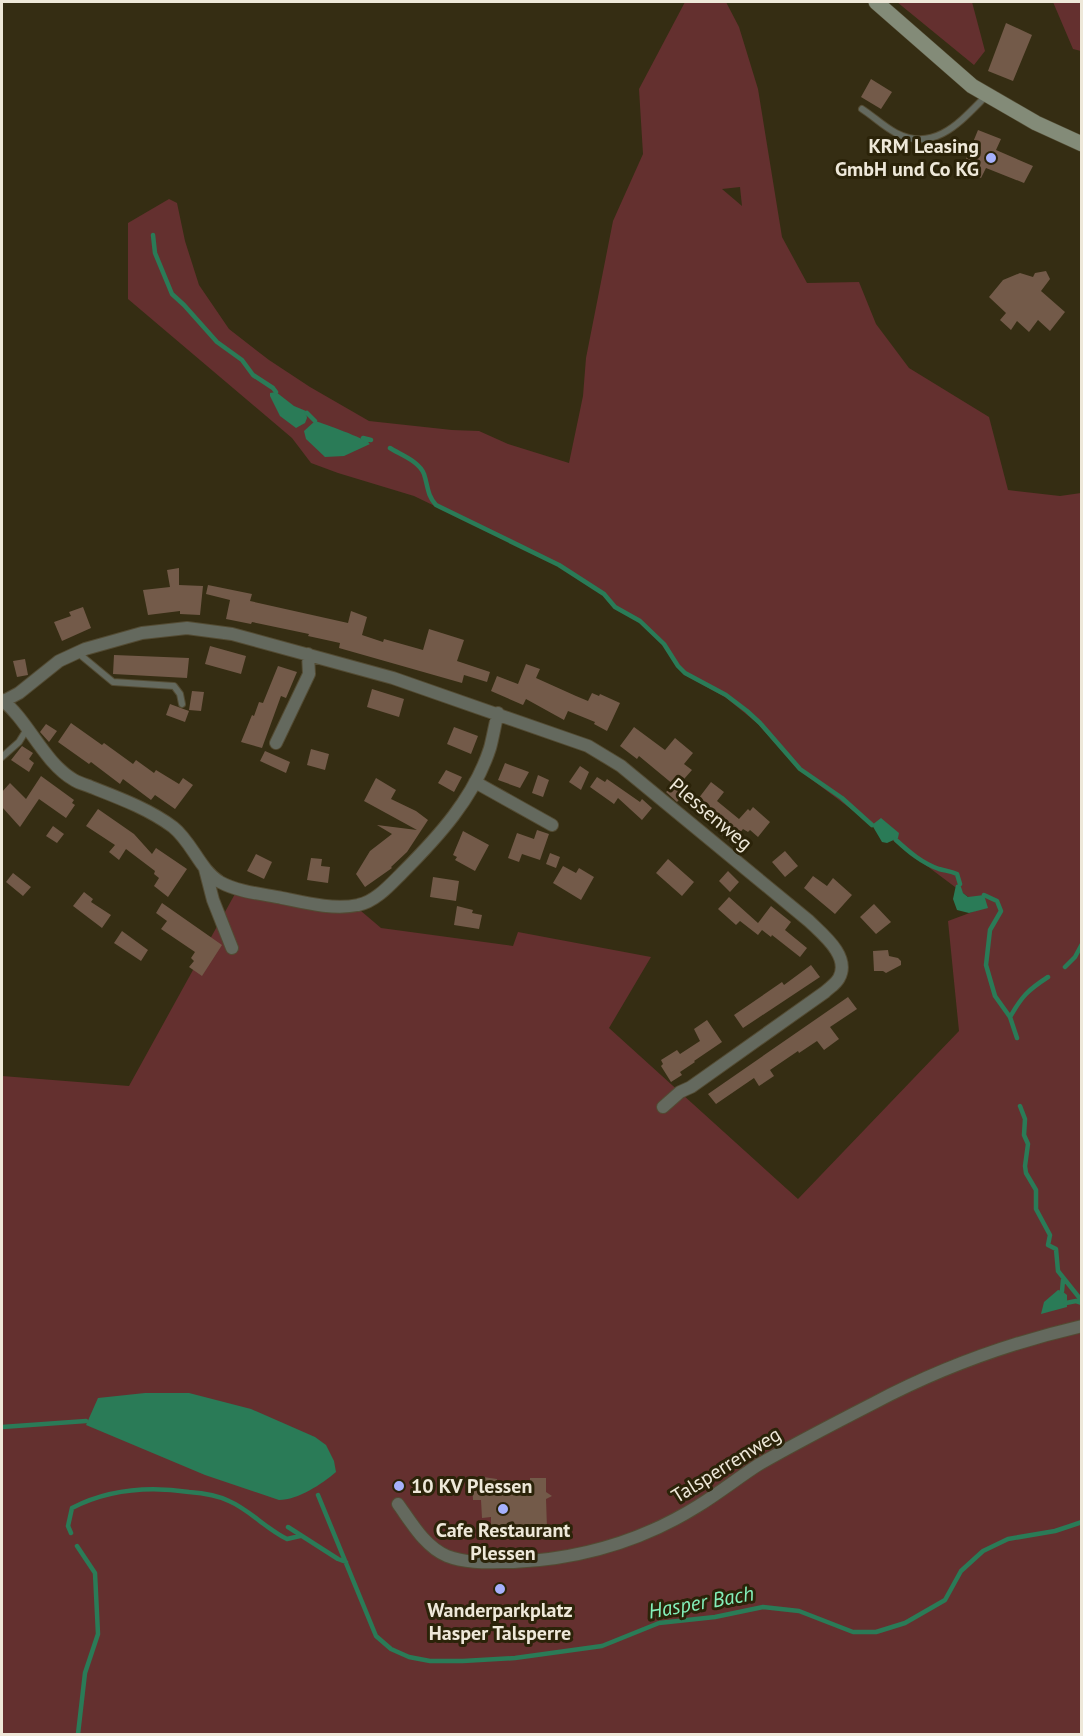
<svg xmlns="http://www.w3.org/2000/svg" width="1083" height="1736" viewBox="0 0 1083 1736" font-family="'PT Sans',sans-serif">
	<rect width="100%" height="100%" fill="#352d13"/>
	<!-- green -->
	<path fill="#64302f" fill-rule="evenodd" d="M 685,2 L 726,2 L 739,27 L 758,89 L 782,237 L 807,283 L 859,282 L 876,324 L 909,368 L 989,417 L 1008,490 L 1060,496 L 1081,493 L 1081,1734 L 2,1734 L 2,1076 L 129,1086 L 236,892 L 361,911 L 381,928 L 513,946 L 518,932 L 651,957 L 609,1028 L 798,1199 L 959,1031 L 948,921 L 983,908 L 799,770 L 757,723 L 725,697 L 685,675 L 677,667 L 663,644 L 639,622 L 614,607 L 604,595 L 559,566 L 414,496 L 338,473 L 311,463 L 292,438 L 128,299 L 128,223 L 169,199 L 177,203 L 185,241 L 199,285 L 229,329 L 269,360 L 310,387 L 369,421 L 452,430 L 479,431 L 508,444 L 569,463 L 583,396 L 586,358 L 613,221 L 643,154 L 639,89 ZM 740,187 L 742,206 L 722,189 Z
		M 897,2 L 972,2 L 985,51 L 974,65 Z
		M 1053,2 L 1081,2 L 1081,51 L 1073,49 Z"/>
	<!-- water -->
	<path fill="#2a7b57" d="M 276,392 L 294,406 L 306,411 L 307,418 L 305,423 L 296,428 L 280,416 L 270,396 L 270,393 Z
		M 315,421 C 325,424 364,438 370,444 L 344,456 L 325,457 L 306,439 L 304,431 Z
		M 881,818 L 899,833 L 898,838 L 887,843 L 882,842 L 872,825 Z
		M 960,884 L 963,893 L 968,897 L 984,895 L 988,908 L 969,913 L 957,910 L 953,899 L 956,885 Z
		M 1058,1290 L 1062,1291 L 1067,1295 L 1067,1307 L 1041,1314 L 1044,1302 Z
		M 145,1393 L 189,1393 L 251,1409 L 315,1437 L 326,1445 L 334,1461 L 336,1472 C 322,1484 298,1500 279,1500 L 205,1475 L 86,1425 L 98,1398 Z"/>
	<g fill="none" stroke-linecap="round" stroke-linejoin="round">
		<!-- stream -->
		<path stroke="#2a7b57" stroke-width="4.5" d="M 153,235 L 155,253 L 172,294 L 184,305 L 217,342 L 242,360 L 253,375 L 273,388 L 276,392
			M 307,413 L 315,421
			M 367,441 L 363,438 L 371,440
			M 390,448 C 401,455 419,461 424,474 C 428,486 427,495 436,505 L 559,565 L 604,594 L 615,607 L 640,621 L 664,644 L 678,666 L 685,673 L 726,695 L 747,711 L 760,723 L 800,769 L 842,798 L 872,825
			M 896,840 C 909,852 922,863 939,869 C 946,871 951,871 957,874 L 960,884
			M 984,895 L 997,901 L 1001,911 L 990,930 L 986,965 L 995,996 L 1010,1017 L 1017,1038
			M 1065,967 L 1075,957 L 1082,944
			M 1010,1017 C 1022,996 1028,990 1048,977
			M 1020,1106 L 1025,1119 L 1024,1135 L 1028,1144 L 1025,1166 L 1026,1173 L 1036,1190 L 1036,1209 L 1050,1235 L 1048,1245 L 1056,1249 L 1058,1271 L 1082,1301
			M 1062,1291 L 1063,1280
			M 1066,1303 L 1076,1301 L 1082,1303
			M 2,1427 L 86,1421
			M 318,1495 L 376,1636 L 391,1649 L 409,1657 L 430,1661 L 463,1661 L 515,1658 L 602,1646 L 659,1623 L 715,1617 L 763,1607 L 799,1611 L 853,1632 L 876,1632 L 905,1623 L 945,1600 L 961,1571 L 983,1551 L 1008,1539 L 1055,1531 L 1082,1522
			M 288,1527 L 338,1559 L 346,1562
			M 71,1533 L 68,1526 L 72,1508 C 109,1489 148,1486 189,1492 C 202,1493 217,1495 229,1501 C 250,1510 266,1529 287,1539 L 300,1536
			M 77,1546 L 95,1573 L 98,1634 L 85,1673 L 78,1734"/>
	</g>
	<!-- building -->
	<path fill="#735a49" d="M 1006,23 L 1032,35 L 1013,81 L 988,71 Z
		M 871,79 L 892,92 L 881,109 L 861,97 Z
		M 978,130 L 1001,139 L 996,150 L 1033,166 L 1024,183 L 986,168 L 981,178 L 962,169 Z
		M 1046,271 L 1050,279 L 1041,291 L 1065,312 L 1050,331 L 1038,320 L 1029,332 L 1017,321 L 1011,330 L 1000,320 L 1006,313 L 989,297 L 1003,280 L 1020,273 L 1033,277 L 1035,273 Z
		M 179,568 L 179,585 L 203,586 L 200,615 L 180,614 L 180,611 L 148,615 L 143,590 L 170,587 L 167,570 Z
		M 208,585 L 252,594 L 250,601 L 348,623 L 351,611 L 367,617 L 362,635 L 383,642 L 384,639 L 423,650 L 429,629 L 464,640 L 457,661 L 490,672 L 487,682 L 464,675 L 462,683 L 339,648 L 340,643 L 308,636 L 309,634 L 252,622 L 251,624 L 226,619 L 230,600 L 206,594 Z
		M 83,607 L 91,628 L 62,641 L 54,622 L 71,616 L 69,612 Z
		M 210,646 L 246,656 L 241,674 L 205,664 Z
		M 114,655 L 189,658 L 187,678 L 113,674 Z
		M 25,659 L 28,675 L 17,677 L 13,661 Z
		M 526,664 L 540,669 L 536,678 L 576,696 L 588,701 L 592,693 L 599,696 L 600,694 L 620,703 L 607,731 L 594,724 L 595,722 L 568,711 L 564,720 L 526,699 L 523,705 L 491,691 L 497,676 L 518,684 Z
		M 278,666 L 297,672 L 286,698 L 281,696 L 262,748 L 241,742 L 252,715 L 254,716 L 259,702 L 263,703 Z
		M 372,689 L 404,699 L 399,717 L 367,707 Z
		M 192,691 L 204,692 L 201,711 L 189,710 Z
		M 170,704 L 189,711 L 185,722 L 166,715 Z
		M 71,723 L 102,745 L 104,743 L 133,764 L 136,760 L 154,773 L 156,770 L 179,784 L 183,778 L 193,785 L 175,809 L 155,795 L 151,800 L 123,779 L 120,784 L 91,762 L 89,764 L 58,742 Z
		M 46,724 L 57,731 L 49,742 L 40,732 Z
		M 454,727 L 478,736 L 471,754 L 447,744 Z
		M 634,727 L 665,750 L 675,738 L 693,753 L 684,764 L 692,770 L 677,787 L 685,793 L 677,802 L 666,792 L 674,785 L 639,756 L 637,759 L 620,746 Z
		M 22,746 L 33,753 L 29,759 L 34,763 L 29,772 L 11,760 Z
		M 311,749 L 329,754 L 325,770 L 307,765 Z
		M 265,751 L 290,762 L 286,773 L 260,761 Z
		M 505,763 L 529,772 L 520,788 L 498,780 Z
		M 580,766 L 589,772 L 581,790 L 569,782 Z
		M 446,770 L 462,777 L 454,792 L 438,783 Z
		M 538,775 L 549,780 L 543,797 L 532,793 Z
		M 41,776 L 74,800 L 72,803 L 75,805 L 66,818 L 39,799 L 20,827 L 2,807 L 2,792 L 10,783 L 26,799 Z
		M 597,777 L 605,782 L 607,779 L 640,802 L 642,799 L 652,808 L 642,820 L 618,798 L 614,804 L 590,787 Z
		M 376,778 L 396,790 L 391,799 L 416,811 L 428,820 L 407,852 L 391,867 L 392,868 L 365,887 L 356,874 L 370,851 L 392,834 L 377,825 L 417,830 L 364,801 Z
		M 711,782 L 724,792 L 717,801 L 739,819 L 748,809 L 750,811 L 753,807 L 770,822 L 758,837 L 750,830 L 748,832 L 743,829 L 732,843 L 720,833 L 725,827 L 695,803 Z
		M 98,809 L 134,834 L 152,854 L 156,848 L 187,869 L 168,897 L 154,886 L 159,878 L 154,874 L 155,871 L 126,849 L 119,860 L 109,852 L 115,845 L 86,826 Z
		M 53,826 L 64,834 L 57,843 L 46,836 Z
		M 537,830 L 549,834 L 540,860 L 522,854 L 519,862 L 508,858 L 517,833 L 534,839 Z
		M 463,831 L 489,845 L 475,871 L 455,860 L 457,857 L 453,855 Z
		M 785,851 L 798,866 L 785,877 L 772,862 Z
		M 550,853 L 560,857 L 556,868 L 546,864 Z
		M 256,854 L 272,862 L 264,879 L 247,871 Z
		M 311,858 L 322,859 L 321,866 L 330,867 L 328,883 L 307,880 Z
		M 668,859 L 694,882 L 682,896 L 656,873 Z
		M 563,866 L 576,873 L 579,868 L 594,877 L 581,900 L 553,883 Z
		M 728,871 L 739,882 L 730,892 L 719,881 Z
		M 13,873 L 31,887 L 23,896 L 6,882 Z
		M 813,876 L 827,886 L 833,878 L 852,895 L 835,914 L 804,888 Z
		M 433,877 L 459,881 L 456,901 L 430,897 Z
		M 84,892 L 93,899 L 91,902 L 111,915 L 102,928 L 73,906 Z
		M 729,897 L 758,923 L 771,906 L 791,922 L 785,930 L 807,948 L 800,957 L 772,935 L 771,937 L 762,930 L 758,935 L 740,921 L 736,925 L 718,909 Z
		M 162,903 L 222,945 L 202,976 L 189,967 L 194,961 L 191,958 L 195,952 L 161,929 L 167,921 L 156,913 Z
		M 874,904 L 891,922 L 876,934 L 860,917 Z
		M 457,906 L 473,910 L 472,913 L 482,915 L 479,929 L 454,925 Z
		M 122,931 L 148,950 L 141,961 L 114,943 Z
		M 888,950 L 889,956 L 898,958 L 901,961 L 901,965 L 886,973 L 883,971 L 874,971 L 873,951 Z
		M 811,965 L 820,977 L 743,1028 L 734,1015 L 782,982 L 784,985 Z
		M 848,997 L 857,1009 L 830,1027 L 839,1039 L 824,1050 L 817,1041 L 799,1053 L 798,1051 L 770,1070 L 774,1076 L 759,1086 L 754,1078 L 716,1104 L 708,1094 Z
		M 707,1020 L 722,1042 L 694,1061 L 695,1062 L 680,1072 L 682,1075 L 671,1082 L 661,1066 L 663,1064 L 661,1060 L 677,1050 L 680,1054 L 700,1041 L 694,1029 Z
		M 483,1477 L 497,1479 L 498,1490 L 508,1490 L 508,1493 L 530,1492 L 530,1478 L 546,1478 L 546,1492 L 552,1496 L 546,1499 L 547,1528 L 542,1533 L 523,1533 L 516,1526 L 491,1526 L 491,1517 L 482,1518 L 481,1500 L 473,1500 L 472,1479 Z"/>
	<g fill="none" stroke-linecap="round" stroke-linejoin="round">
		<defs>
			<path id="lane" d="M 862,109 C 873,116 884,127 896,133 C 935,153 961,121 986,96
				M 78,653 L 113,682 L 174,686 L 180,694 L 182,704
				M 2,757 L 19,742 L 27,729"/>
			<path id="street" d="M 2,700 C 28,720 44,763 74,780 C 79,783 86,785 91,787 C 119,798 149,809 173,827 C 192,842 200,870 220,882 C 238,892 262,894 282,898 C 306,903 334,910 358,905 C 375,902 390,885 402,873 C 438,837 474,798 490,748 C 493,737 495,724 498,713
				M 4,701 L 19,693 L 59,661 L 85,649 L 142,633 L 187,628 L 232,634 L 393,678 L 588,746 L 621,766 L 809,921 C 822,934 851,956 839,978 C 836,984 829,988 825,992 L 691,1087 L 680,1092 L 663,1107
				M 276,743 L 309,674 L 308,654
				M 475,782 L 552,825
				M 205,869 L 213,900 L 232,948
				M 398,1504 C 411,1522 425,1547 447,1556 C 467,1564 492,1562 514,1562 C 580,1559 642,1541 698,1506 C 719,1493 738,1478 758,1465 C 796,1443 835,1423 874,1403 C 940,1368 1009,1343 1082,1326"/>
			<path id="secondary" d="M 876,2 L 972,86 L 1036,123 L 1082,144"/>
		</defs>
		<!-- lane casing -->
		<use href="#lane" stroke="#534b33" stroke-width="8"/>
		<!-- street casing -->
		<use href="#street" stroke="#534b33" stroke-width="14"/>
		<!-- secondary casing -->
		<use href="#secondary" stroke="#534b33" stroke-width="16"/>
		<!-- lane -->
		<use href="#lane" stroke="#64695e" stroke-width="6"/>
		<!-- street -->
		<use href="#street" stroke="#64695e" stroke-width="12"/>
		<!-- secondary -->
		<use href="#secondary" stroke="#838b78" stroke-width="15"/>
	</g>
	<!-- markers -->
	<g fill="#a6b1fc" stroke="#2b2309" stroke-width="2">
		<circle cx="991" cy="158" r="6"/>
		<circle cx="399" cy="1486" r="6"/>
		<circle cx="503" cy="1509" r="6"/>
		<circle cx="500" cy="1589" r="6"/>
	</g>
	<g text-anchor="middle" dominant-baseline="central" stroke-width="6" stroke-linejoin="round" paint-order="stroke">
		<!-- poi labels -->
		<g font-size="20" font-weight="bold" fill="#eee8d9" stroke="#2b2309">
			<text x="979" y="146" text-anchor="end">KRM Leasing<tspan x="979" dy="23">GmbH und Co KG</tspan></text>
			<text x="411" y="1486" text-anchor="start">10 KV Plessen</text>
			<text x="503" y="1530">Cafe Restaurant<tspan x="503" dy="23">Plessen</tspan></text>
			<text x="500" y="1610">Wanderparkplatz<tspan x="500" dy="23">Hasper Talsperre</tspan></text>
		</g>
		<!-- street labels -->
		<g font-size="20" fill="#eee8d9" stroke="#2b2309">
			<text transform="translate(711 814) rotate(40)">Plessenweg</text>
			<text transform="translate(726 1465) rotate(-32)">Talsperrenweg</text>
		</g>
		<!-- water labels -->
		<g font-size="21" font-style="italic" fill="#83f0ba" stroke="#2b2309">
			<text transform="translate(701 1602) rotate(-10)">Hasper Bach</text>
		</g>
	</g>
	<!-- border -->
	<rect width="1083" height="1736" fill="none" stroke="#eee8d9" stroke-width="6"/>
</svg>
